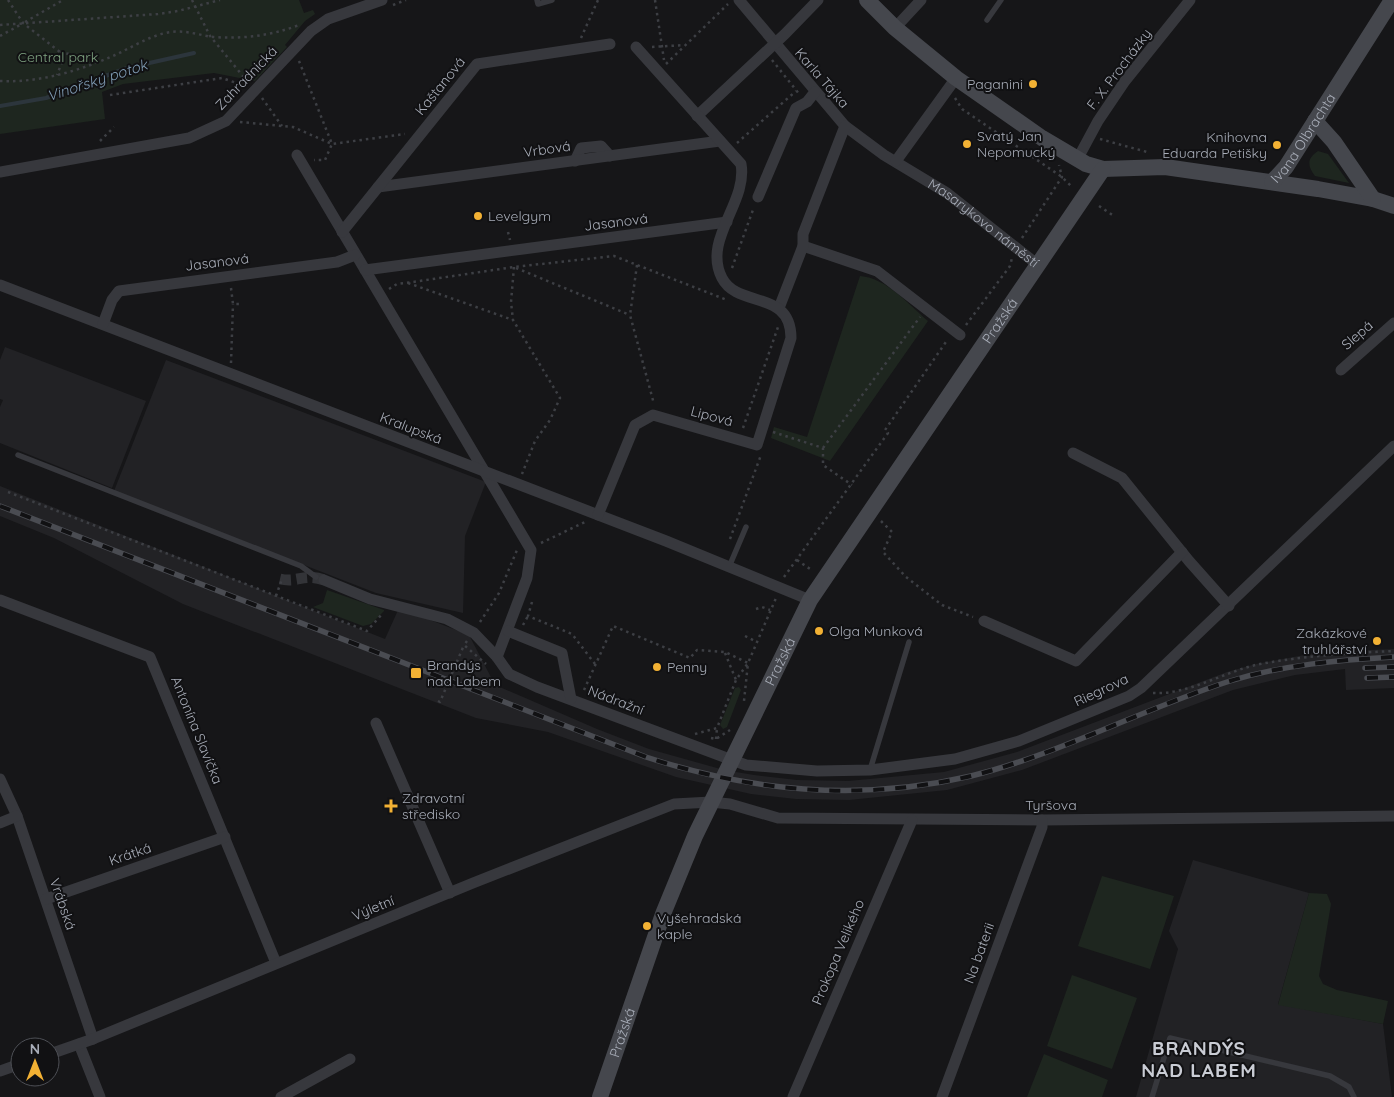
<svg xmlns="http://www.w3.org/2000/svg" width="1394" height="1097" viewBox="0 0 1394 1097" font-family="Quicksand,sans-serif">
	<rect width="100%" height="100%" fill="#161618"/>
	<!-- built -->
	<path fill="#222225" d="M 5,347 L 146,401 L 112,488 L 0,443 L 0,407 L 3,400 L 0,399 L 0,360 Z
		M 166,360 L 486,482 L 465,536 L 463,613 L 376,593 L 114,491 Z
		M 0,486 L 385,639 L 399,608 L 469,635 L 495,685 L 597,729 L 649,749 L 724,770 L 754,775 L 797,780 L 848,781 L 944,772 L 1017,752 L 1227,672 L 1256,664 L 1320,652 L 1394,649 L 1394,688 L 1346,690 L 1345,669 L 1295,675 L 1233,690 L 1022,770 L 947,790 L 849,800 L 796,799 L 751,794 L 676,777 L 548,732 L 476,718 L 183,604 L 54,538 L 0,516 Z
		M 1193,860 L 1309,893 L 1278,1004 L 1383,1024 L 1392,1097 L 1136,1097 L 1178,949 L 1169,931 Z"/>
	<!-- green -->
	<path fill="#1e261f" d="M 0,0 L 299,0 L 304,13 L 313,10 L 315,14 L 305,21 L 285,45 L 287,47 L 255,81 L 214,73 L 123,84 L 102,92 L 105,119 L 0,134 Z
		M 1318,151 L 1328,154 L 1349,183 L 1315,176 C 1307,166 1307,158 1318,151 Z
		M 860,276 C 887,278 909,305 928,321 L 830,461 L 771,438 L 774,427 L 807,437 Z
		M 327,590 L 384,610 L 384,611 L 371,624 L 363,626 L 313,607 L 323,603 Z
		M 739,687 L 741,690 L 727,727 L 723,729 L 720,725 L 735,688 Z
		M 1102,876 L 1174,896 L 1150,969 L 1078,946 Z
		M 1309,893 L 1327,894 L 1331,904 L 1319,976 L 1323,984 L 1337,990 L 1388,1001 L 1383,1024 L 1278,1005 Z
		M 1072,975 L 1137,998 L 1112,1069 L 1047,1046 Z
		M 1044,1054 L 1108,1080 L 1102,1097 L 1027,1097 Z"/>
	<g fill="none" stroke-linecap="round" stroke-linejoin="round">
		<!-- stream -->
		<path stroke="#2c353c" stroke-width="4" d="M 0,106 L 46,98 L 127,68 L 194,53"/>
		<!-- street-tunnel -->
		<path stroke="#333438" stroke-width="11" stroke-dasharray="11 5.5" stroke-linecap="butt" d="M 280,579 C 298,583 304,573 324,580"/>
		<!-- path -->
		<path stroke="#3d3f44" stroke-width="2.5" stroke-dasharray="2.5 4" stroke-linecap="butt" d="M 8,0 L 23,23 L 60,52 L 62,62 L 57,75
			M 192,0 L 210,36 L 247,81
			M 655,0 L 664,60
			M 393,5 L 406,0
			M 25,22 L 63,0
			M 0,25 L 158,14 L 178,11 L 220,0
			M 0,36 L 20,25
			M 581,38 L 598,0
			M 652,47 L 684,45
			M 60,52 L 95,60
			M 772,60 L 800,95
			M 299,61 L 332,144 L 405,134
			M 666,64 L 728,4
			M 0,81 C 39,83 79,71 115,55 C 133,47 150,35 171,32 C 185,30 199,35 213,37 C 243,39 270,36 299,25
			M 110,95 L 222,78 L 245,86
			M 262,98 L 282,126
			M 955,98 L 962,109 L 1062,177 L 1071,186
			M 240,122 L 293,127 L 332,144 L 325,160 L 314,160
			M 1100,139 L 1147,152
			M 100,141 L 114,127
			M 737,143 L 796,91
			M 1099,206 L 1114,216
			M 508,232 L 510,240
			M 1022,238 L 1062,177 L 1059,165
			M 637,265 L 630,315 L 654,404
			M 514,267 L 511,302 L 513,320 L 560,398 L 550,420 L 535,441 L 522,474
			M 516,268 L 630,315
			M 732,268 L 754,207
			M 408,283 L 513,320
			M 231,288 L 233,304 L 240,304
			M 389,289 L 397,284 L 406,283 L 514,267 L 614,256 L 727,300
			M 966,325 L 1010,266 L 1012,258
			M 231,363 L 233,304
			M 743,428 L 778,327
			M 773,432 L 823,448 L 823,465 L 852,485
			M 823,448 L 920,317
			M 8,492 L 367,631 L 383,613
			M 881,521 L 892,532 L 883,552 L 906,577 L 942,605 L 973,617
			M 730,539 L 761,455
			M 541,543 L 585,522
			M 797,560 L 813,571
			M 784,577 L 888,433 L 885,430 L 948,339
			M 276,596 L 282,579
			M 532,602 L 528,616 L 572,634 L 595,664
			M 756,609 L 762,607 L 770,610
			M 480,622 L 499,593 L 517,550
			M 523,625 L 528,616
			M 745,636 L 757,642
			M 467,641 L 464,645 L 486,664
			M 725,653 L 736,680
			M 439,682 L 447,685
			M 584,690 L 613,626 L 690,658 L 697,650 L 725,652 L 748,663 L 744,701
			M 1153,693 C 1189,695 1225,671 1260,664 C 1304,656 1349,653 1394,651
			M 438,701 L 440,702 L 464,645
			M 695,734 L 717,728 L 736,680 L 748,663 L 776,598
			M 711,738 L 716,739 L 730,730
			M 716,739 L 717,728"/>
		<!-- lane -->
		<path stroke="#37383d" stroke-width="5.5" d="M 537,0 L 538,4 L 552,0
			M 987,20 L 1001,0
			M 18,455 L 301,566 L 316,577
			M 729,567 L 746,527
			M 870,770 L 909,642
			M 1152,1097 L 1170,1038 L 1330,1076 L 1349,1087 L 1354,1097"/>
		<!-- street -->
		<g stroke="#37383d" stroke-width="11">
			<path id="s1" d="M 739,0 L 845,126 L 884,155 L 947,193 L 1038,265"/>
			<path d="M 895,28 L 921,0"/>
			<path d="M 697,116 L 785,34 L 818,0"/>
			<path d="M 297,155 L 531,550 L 527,578 L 497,657 L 509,674 L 537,687 L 732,760 L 746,765 L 817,771 L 870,770 L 955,759 L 1019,741 L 1129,696 L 1141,688 L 1394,446"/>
			<path d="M 1077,160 L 1098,121 L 1125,81 L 1190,0"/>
			<path d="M 575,161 L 581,148 L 601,146 L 610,156"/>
			<path d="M 896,161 L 956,78"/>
			<path d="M 0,172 L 189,138 L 226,121 L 311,31 L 328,19 L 382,0"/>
			<path d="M 378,187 L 720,141"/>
			<path d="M 758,197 L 796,108 L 807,102 L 815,92"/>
			<path d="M 342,232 L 477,64 L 610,44"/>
			<path d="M 803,246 L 877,271 L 960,335"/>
			<path d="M 365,270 L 727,222"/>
			<path d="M 0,285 L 666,541 L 810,600"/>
			<path d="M 779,308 L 803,246 L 803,234 L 845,126"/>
			<path d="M 103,324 L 112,300 L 119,291 L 337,262 L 355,255"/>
			<path d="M 1341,370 L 1394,323"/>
			<path d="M 1073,453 L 1122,478 L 1189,561 L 1229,606"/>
			<path d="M 598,515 L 635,425 L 653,415 L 757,445 L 791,338 C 791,289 738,309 722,278 C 702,239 748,203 741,164 L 636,47"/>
			<path d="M 324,580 L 370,599 L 447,619 L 474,633 L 497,657"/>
			<path d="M 0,600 L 150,657 L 276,963"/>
			<path d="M 984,621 L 1076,661 L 1182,552"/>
			<path d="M 508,631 L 562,653 L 571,699"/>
			<path d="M 376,723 L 450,893"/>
			<path d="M 0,779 L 17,816 L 93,1039"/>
			<path d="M 0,823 L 17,816"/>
			<path d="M 46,899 L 225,837"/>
			<path d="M 79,1044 L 100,1097"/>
			<path d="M 50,1054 L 93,1039 L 473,883 L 674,804 L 711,802 L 730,804 L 778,818 L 1042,820 L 1394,816"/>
			<path d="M 0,1071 L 20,1064"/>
			<path d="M 281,1097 L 350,1059"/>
			<path d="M 793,1097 L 912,820"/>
			<path d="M 942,1097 L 1042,827 L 1042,820"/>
		</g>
		<!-- secondary -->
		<g stroke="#45474d" stroke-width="16">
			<path d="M 867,0 L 895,28 L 956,78 L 1042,138 L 1086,164 L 1103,169 L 1165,167 L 1318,189 L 1373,199 L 1394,206"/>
			<path d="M 1315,121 L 1334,142 L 1373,199"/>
			<path id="s2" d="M 1272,182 L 1286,167 L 1392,0"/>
			<path id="s3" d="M 600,1097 L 663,914 L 695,836 L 810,600 L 1103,169"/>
		</g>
		<defs>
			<path id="rail" d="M 0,506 L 646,757 C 753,792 860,802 971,776 C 1060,754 1142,709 1230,681 C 1283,665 1338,660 1394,657
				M 1365,668 L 1394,667
				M 1367,678 L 1394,677"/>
		</defs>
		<!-- rail casing -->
		<use href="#rail" stroke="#4a4c52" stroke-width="5.5"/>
		<!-- rail -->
		<use href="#rail" stroke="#111113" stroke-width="4" stroke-dasharray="11" stroke-linecap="butt"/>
	</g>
	<!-- markers -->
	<g fill="#f2b134" stroke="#111113" stroke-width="2">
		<circle cx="1033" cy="84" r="5"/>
		<circle cx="967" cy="144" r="5"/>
		<circle cx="1277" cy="145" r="5"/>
		<circle cx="478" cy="216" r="5"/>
		<circle cx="819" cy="631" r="5"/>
		<circle cx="1377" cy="641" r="5"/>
		<circle cx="657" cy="667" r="5"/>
		<rect x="410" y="667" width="12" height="12" rx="2.5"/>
		<path d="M388.5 798.5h5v5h5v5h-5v5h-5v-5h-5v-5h5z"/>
		<circle cx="647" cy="926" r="5"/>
	</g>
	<g text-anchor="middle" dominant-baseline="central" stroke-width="4" stroke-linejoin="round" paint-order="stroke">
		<!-- park labels -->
		<g font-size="14" fill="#7fa381" stroke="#111113">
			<text x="58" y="57">Central park</text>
		</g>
		<!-- street labels -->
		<g font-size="14" fill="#a8adb8" stroke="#111113">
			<text transform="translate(1119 69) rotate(-53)">F. X. Procházky</text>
			<text transform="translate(246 78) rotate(-46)">Zahradnická</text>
			<text transform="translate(822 78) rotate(49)">Karla Tájka</text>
			<text transform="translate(440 86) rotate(-51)">Kaštanová</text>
			<text stroke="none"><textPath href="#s2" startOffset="54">Ivana Olbrachta</textPath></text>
			<text transform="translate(547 149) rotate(-8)">Vrbová</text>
			<text stroke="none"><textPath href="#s1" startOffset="334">Masarykovo náměstí</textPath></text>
			<text transform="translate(616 222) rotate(-7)">Jasanová</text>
			<text transform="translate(217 262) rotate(-7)">Jasanová</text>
			<text stroke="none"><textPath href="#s3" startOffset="878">Pražská</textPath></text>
			<text transform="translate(1357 335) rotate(-41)">Slepá</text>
			<text transform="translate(712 416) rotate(15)">Lipová</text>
			<text transform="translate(411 428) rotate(21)">Kralupská</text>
			<text stroke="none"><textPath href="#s3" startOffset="472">Pražská</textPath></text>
			<text transform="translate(1101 690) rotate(-25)">Riegrova</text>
			<text transform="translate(616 700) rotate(21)">Nádražní</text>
			<text transform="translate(197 730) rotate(68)">Antonína Slavíčka</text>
			<text x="1051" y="805">Tyršova</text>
			<text transform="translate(130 854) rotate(-19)">Krátká</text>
			<text transform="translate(63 904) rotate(71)">Vrábská</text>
			<text transform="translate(373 908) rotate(-22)">Výletní</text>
			<text transform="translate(838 952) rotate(-67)">Prokopa Velikého</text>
			<text transform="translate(979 953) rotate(-70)">Na baterii</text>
			<text stroke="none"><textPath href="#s3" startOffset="68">Pražská</textPath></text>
		</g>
		<!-- poi labels -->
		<g font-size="14" fill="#a8adb8" stroke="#111113" text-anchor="start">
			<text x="1023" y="84" text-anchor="end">Paganini</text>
			<text x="977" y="136">Svatý Jan<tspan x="977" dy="16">Nepomucký</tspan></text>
			<text x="1267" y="137" text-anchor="end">Knihovna<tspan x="1267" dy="16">Eduarda Petišky</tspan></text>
			<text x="488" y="216">Levelgym</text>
			<text x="829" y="631">Olga Munková</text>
			<text x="1367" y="633" text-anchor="end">Zakázkové<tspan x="1367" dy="16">truhlářství</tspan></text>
			<text x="427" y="665">Brandýs<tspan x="427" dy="16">nad Labem</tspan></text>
			<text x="667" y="667">Penny</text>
			<text x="402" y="798">Zdravotní<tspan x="402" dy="16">středisko</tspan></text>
			<text x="657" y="918">Vyšehradská<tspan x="657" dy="16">kaple</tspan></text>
		</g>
		<!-- water labels -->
		<g font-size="15" font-style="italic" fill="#7f9bb3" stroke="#111113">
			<text transform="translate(97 80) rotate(-18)">Vinořský potok</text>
		</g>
		<!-- district labels -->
		<g font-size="19" font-weight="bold" letter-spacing="1" fill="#c9ccd4" stroke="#111113">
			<text x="1199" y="1048">BRANDÝS<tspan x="1199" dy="22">NAD LABEM</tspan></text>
		</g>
	</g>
	<!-- north arrow -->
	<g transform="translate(35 1062)"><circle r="24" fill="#111113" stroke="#4d4f55"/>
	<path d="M0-4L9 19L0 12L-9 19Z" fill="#f2b134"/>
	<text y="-8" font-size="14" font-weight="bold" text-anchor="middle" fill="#a8adb8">N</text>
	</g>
</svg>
